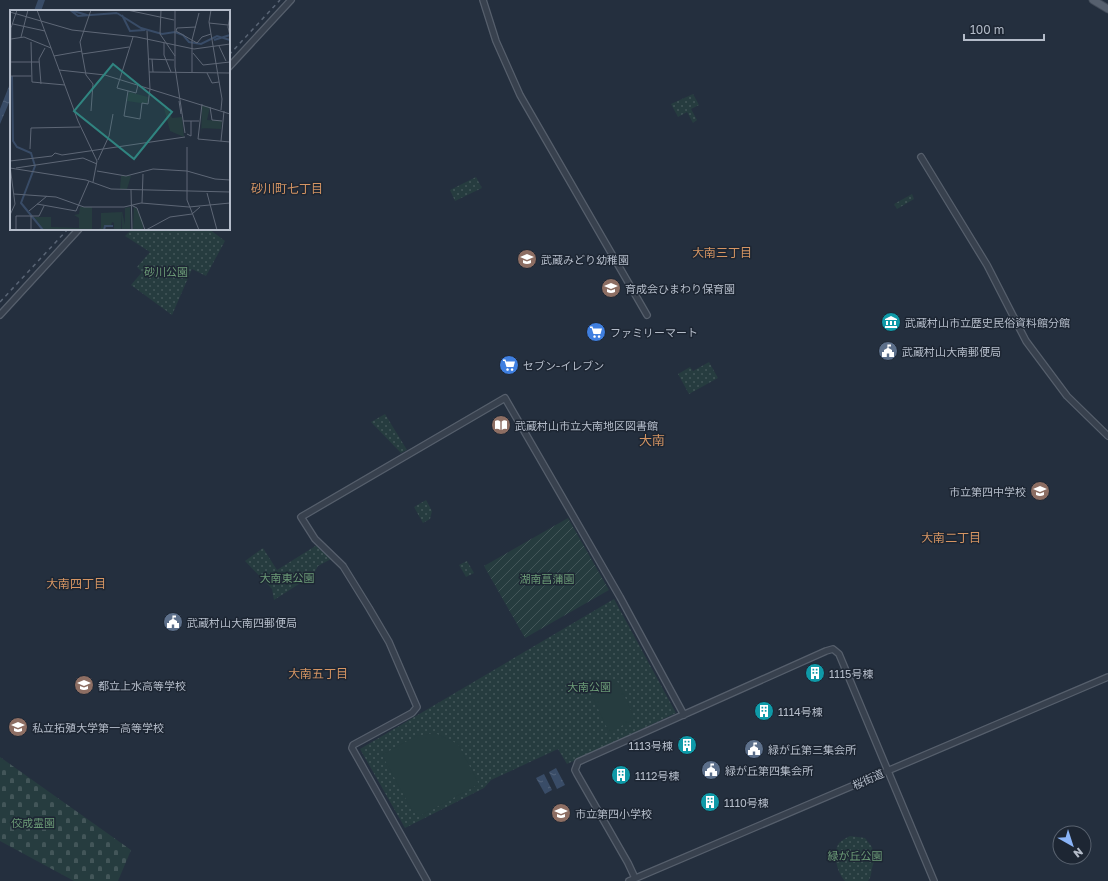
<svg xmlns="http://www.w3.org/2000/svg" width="1108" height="881" viewBox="0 0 1108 881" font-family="'Golos Text','Noto Sans JP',sans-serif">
	<defs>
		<pattern id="grass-dots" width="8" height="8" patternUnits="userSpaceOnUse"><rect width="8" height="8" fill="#263c3f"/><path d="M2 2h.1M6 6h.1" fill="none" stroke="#435659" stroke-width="1.8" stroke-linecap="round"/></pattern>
		<pattern id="cemetery-stones" width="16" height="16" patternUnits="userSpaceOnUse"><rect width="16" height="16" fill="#263c3f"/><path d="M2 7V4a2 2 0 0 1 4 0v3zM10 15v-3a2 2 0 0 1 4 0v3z" fill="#435659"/></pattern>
		<pattern id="garden-furrows" width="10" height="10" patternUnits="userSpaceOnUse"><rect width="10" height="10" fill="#263c3f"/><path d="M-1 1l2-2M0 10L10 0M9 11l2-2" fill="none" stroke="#435659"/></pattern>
		<pattern id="water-ripples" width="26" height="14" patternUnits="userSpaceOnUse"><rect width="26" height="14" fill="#394c67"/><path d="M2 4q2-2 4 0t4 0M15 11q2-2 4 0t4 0" fill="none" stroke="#53647b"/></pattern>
	</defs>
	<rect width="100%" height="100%" fill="#242f3e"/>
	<!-- grass -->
	<path fill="url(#grass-dots)" d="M 693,94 L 699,105 L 691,109 L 697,120 L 693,123 L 687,112 L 678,117 L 671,104 Z
		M 476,177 L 482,188 L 455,201 L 450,190 Z
		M 912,194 L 914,199 L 897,209 L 894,204 Z
		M 132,229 L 209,229 L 225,241 L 206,276 L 192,269 L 172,315 L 131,285 L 142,272 L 137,267 L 150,252 L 125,236 Z
		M 709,362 L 718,378 L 689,394 L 678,374 L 690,367 L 693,371 Z
		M 385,414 L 407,450 L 401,453 L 371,422 Z
		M 426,500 L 432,511 L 430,519 L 423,523 L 414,507 Z
		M 317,545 L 333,558 L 318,566 L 313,575 L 274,600 L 272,589 L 245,561 L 263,548 L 277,570 Z
		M 467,561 L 474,573 L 466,577 L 459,565 Z
		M 614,599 L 676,713 L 567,764 L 558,749 L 491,780 L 484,788 L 405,828 L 360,749 Z
		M 850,836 L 865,838 L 872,847 L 875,861 C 870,868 873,875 868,881 L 845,881 C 837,873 832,853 839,843 C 842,840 846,838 850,836 Z"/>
	<!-- cemetery -->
	<path fill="url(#cemetery-stones)" d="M 0,757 L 131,850 L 118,881 L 74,881 L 0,841 Z"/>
	<!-- garden -->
	<path fill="url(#garden-furrows)" d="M 568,518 L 609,590 L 525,638 L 484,566 Z"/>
	<!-- pitch -->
	<path fill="#263c3f" d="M 618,682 L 635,719 L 609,732 L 592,696 Z
		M 435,733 L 458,744 L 479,784 L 420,816 L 413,812 L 382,755 L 416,736 Z"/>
	<!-- water -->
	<path fill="url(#water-ripples)" d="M 38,0 L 45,0 L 41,11 L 34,11 Z
		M 11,81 L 11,98 L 0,124 L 0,109 Z
		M 556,768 L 565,785 L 557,789 L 549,772 Z
		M 544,774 L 552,790 L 545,794 L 536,778 Z"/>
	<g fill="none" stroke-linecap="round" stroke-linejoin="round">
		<defs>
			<path id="minor" d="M 483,0 L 496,41 L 520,95 L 647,315
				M 229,67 L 291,0
				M 921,157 L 987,265 L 1026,341 L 1067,396 L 1108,436
				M 0,315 L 79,229
				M 635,878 L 628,863 L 577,774 L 575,770 L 578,762 L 826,651 L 833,649 L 839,654 L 934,881
				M 427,881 L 352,748 L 353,745 L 412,713 L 417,707 L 389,642 L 369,608 L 343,566 L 315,539 L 301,517 L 505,398 L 620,597 L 684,715
				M 629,881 L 1108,677"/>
			<path id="major" d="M 1093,0 L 1108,9"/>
		</defs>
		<!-- minor casing -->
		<use href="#minor" stroke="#565f6c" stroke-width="8"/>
		<!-- major casing -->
		<use href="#major" stroke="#414a57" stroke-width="9"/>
		<!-- minor -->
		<use href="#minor" stroke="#38414e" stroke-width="5.5"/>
		<!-- major -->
		<use href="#major" stroke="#56606e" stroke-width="7"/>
		<!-- rail -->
		<path stroke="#5a6575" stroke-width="1.5" stroke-dasharray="4 4" stroke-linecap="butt" d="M 229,55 L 280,0
			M 0,302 L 68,229"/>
	</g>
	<!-- icons -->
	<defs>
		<symbol id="school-disc" viewBox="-11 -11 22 22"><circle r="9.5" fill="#8d6e63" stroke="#1d2633"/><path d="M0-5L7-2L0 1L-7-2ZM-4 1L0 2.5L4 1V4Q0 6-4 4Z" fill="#fff"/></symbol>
		<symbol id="museum-disc" viewBox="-11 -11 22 22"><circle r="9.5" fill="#0f9aa8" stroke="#1d2633"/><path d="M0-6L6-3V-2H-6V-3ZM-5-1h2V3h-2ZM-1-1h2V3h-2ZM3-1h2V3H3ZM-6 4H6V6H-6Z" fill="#fff"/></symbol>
		<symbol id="supermarket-disc" viewBox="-11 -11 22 22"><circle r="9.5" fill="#3f7fe0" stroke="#1d2633"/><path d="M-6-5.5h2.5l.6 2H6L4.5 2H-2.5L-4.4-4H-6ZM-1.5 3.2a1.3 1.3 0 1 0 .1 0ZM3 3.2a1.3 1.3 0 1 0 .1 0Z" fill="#fff"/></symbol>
		<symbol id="civic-disc" viewBox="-11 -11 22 22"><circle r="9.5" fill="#5c6f8a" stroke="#1d2633"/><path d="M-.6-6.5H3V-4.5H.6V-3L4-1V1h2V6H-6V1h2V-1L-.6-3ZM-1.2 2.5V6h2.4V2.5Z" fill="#fff"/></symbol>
		<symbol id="library-disc" viewBox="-11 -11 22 22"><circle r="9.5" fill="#8d6e63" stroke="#1d2633"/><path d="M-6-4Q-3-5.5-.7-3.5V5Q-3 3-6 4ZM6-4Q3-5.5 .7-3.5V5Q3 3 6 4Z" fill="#fff"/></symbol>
		<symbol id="building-disc" viewBox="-11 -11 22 22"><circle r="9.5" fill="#0f9aa8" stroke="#1d2633"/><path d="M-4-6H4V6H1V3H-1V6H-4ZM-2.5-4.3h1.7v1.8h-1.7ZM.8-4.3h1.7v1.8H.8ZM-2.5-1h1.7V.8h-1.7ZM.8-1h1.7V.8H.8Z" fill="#fff"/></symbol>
	</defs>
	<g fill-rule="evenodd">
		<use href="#school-disc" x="516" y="248" width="22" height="22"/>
		<use href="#school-disc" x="600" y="277" width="22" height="22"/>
		<use href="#museum-disc" x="880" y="311" width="22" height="22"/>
		<use href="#supermarket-disc" x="585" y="321" width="22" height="22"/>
		<use href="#civic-disc" x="877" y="340" width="22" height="22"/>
		<use href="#supermarket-disc" x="498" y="354" width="22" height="22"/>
		<use href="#library-disc" x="490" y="414" width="22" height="22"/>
		<use href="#school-disc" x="1029" y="480" width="22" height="22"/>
		<use href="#civic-disc" x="162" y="611" width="22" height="22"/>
		<use href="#building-disc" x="804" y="662" width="22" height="22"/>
		<use href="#school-disc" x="73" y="674" width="22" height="22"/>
		<use href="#building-disc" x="753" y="700" width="22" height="22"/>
		<use href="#school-disc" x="7" y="716" width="22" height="22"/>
		<use href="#building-disc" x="676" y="734" width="22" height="22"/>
		<use href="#civic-disc" x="743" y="738" width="22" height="22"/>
		<use href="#civic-disc" x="700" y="759" width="22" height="22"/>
		<use href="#building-disc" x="610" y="764" width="22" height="22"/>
		<use href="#building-disc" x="699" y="791" width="22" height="22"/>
		<use href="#school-disc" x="550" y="802" width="22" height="22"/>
	</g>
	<g text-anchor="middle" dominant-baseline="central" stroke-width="3" stroke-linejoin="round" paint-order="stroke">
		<!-- poi labels -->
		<g font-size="11" fill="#b4bcc9" stroke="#1d2633" text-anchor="start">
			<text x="541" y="259">武蔵みどり幼稚園</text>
			<text x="625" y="288">育成会ひまわり保育園</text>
			<text x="905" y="322">武蔵村山市立歴史民俗資料館分館</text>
			<text x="610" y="332">ファミリーマート</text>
			<text x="902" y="351">武蔵村山大南郵便局</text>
			<text x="523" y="365">セブン-イレブン</text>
			<text x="515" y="425">武蔵村山市立大南地区図書館</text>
			<text x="1026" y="491" text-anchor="end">市立第四中学校</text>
			<text x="187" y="622">武蔵村山大南四郵便局</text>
			<text x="829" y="673">1115号棟</text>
			<text x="98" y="685">都立上水高等学校</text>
			<text x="778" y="711">1114号棟</text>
			<text x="32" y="727">私立拓殖大学第一高等学校</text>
			<text x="673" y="745" text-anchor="end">1113号棟</text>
			<text x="768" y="749">緑が丘第三集会所</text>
			<text x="725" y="770">緑が丘第四集会所</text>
			<text x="635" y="775">1112号棟</text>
			<text x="724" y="802">1110号棟</text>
			<text x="575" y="813">市立第四小学校</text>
		</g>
		<!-- park labels -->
		<g font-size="11" fill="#6b9a76" stroke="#1d2633">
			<text x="166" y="271">砂川公園</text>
			<text x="287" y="577">大南東公園</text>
			<text x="547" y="578">湖南菖蒲園</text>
			<text x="589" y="686">大南公園</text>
			<text x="33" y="822">佼成霊園</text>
			<text x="855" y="855">緑が丘公園</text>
		</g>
		<!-- street labels -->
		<g font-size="11" fill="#b4bcc9" stroke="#1d2633">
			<text transform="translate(868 779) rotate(-24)">桜街道</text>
		</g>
		<!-- neighbourhood labels -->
		<g font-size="12" fill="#d59563" stroke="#1d2633">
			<text x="287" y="188">砂川町七丁目</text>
			<text x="722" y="252">大南三丁目</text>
			<text x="951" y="537">大南二丁目</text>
			<text x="76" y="583">大南四丁目</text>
			<text x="318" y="673">大南五丁目</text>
		</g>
		<!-- quarter labels -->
		<g font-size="13" fill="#d59563" stroke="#1d2633">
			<text x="652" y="440">大南</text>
		</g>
	</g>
	<!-- overview -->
	<g transform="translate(10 10)">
		<rect width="220" height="220" fill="#242f3e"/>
		<path d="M 119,82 L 138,87 L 137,94 L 117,91 ZM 192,95 L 200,97 L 197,110 L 212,111 L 211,119 L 191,118 L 191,129 ZM 70,197 L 82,197 L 82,220 L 34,220 L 24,207 L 41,207 L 41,217 L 69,218 L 69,208 L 64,205 L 69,204 ZM 112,202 L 111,220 L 104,220 L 104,213 L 102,212 L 101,216 L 94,216 L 93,220 L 86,220 L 91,218 L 91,203 Z" fill="#263c3f"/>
		<path d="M 120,197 L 120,220 L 112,220 L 112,201 L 115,215 L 115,198 ZM 124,197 L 127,199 L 133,212 L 133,219 L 123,219 Z" fill="#263c3f"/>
		<path d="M 157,97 L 162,108 L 172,107 L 174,127 L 160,121 L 154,98 Z" fill="#263c3f"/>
		<path d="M 111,166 L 121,166 L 117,179 L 110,179 Z" fill="#263c3f"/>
		<path fill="none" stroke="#394c67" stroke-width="2" d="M 60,0 L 68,6 L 107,3M 60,0 L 77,5M 107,3 L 131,18 L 152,24 L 165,22 L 173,25 L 179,32 L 191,34 L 207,26 L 220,30M 112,5 L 120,21 L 135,20M 204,30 L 220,25M 2,66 L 3,131 L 7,137 L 21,143 L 25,156 L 11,193 L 33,220M 94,220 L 95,216 L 103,216"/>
		<path fill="none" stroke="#5e6776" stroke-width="1" d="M 27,0 L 68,111 L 87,151 L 83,172M 81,0 L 70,32 L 76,65 L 83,74 L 81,101M 117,0 L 164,10M 151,0 L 150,24 L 165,46M 165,0 L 165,57 L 175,123M 201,0 L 199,12 L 212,89 L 211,100M 0,2 L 62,20 L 127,27 L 184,39 L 220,34M 220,6 L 218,17 L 220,26M 199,13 L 218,15M 3,14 L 35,21M 186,17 L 167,18 L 166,21 L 187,33 L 192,27 L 201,24M 11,27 L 18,0M 123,27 L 107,78 L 126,83 L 128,75M 1,29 L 14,27 L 41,38M 21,32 L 22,72 L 55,75M 154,33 L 154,45 L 161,62M 209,36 L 216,51M 183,43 L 193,55 L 220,52M 72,44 L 119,37M 44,46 L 72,41M 139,49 L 164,50M 142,49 L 143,62M 1,52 L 29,52M 49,60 L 95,65 L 220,104M 139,62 L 220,63M 182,62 L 182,30 L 189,3M 197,63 L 202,73 L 209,72M 0,66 L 21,66M 31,74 L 29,49 L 35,38M 118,81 L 114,106 L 130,109 L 132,93 L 138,94 L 140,79 L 137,21M 169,91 L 171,104M 192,94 L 188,129 L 220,132M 200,97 L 202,110 L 212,111M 173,111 L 189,111M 177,124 L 181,126 L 181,111M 211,131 L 214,101M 0,137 L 1,18 L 7,0M 177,137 L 177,190 L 189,220M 20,139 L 21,118 L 70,117M 88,150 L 99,126 L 103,104M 0,151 L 42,146 L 45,143 L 52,145 L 175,127M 0,156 L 5,194 L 0,205M 0,158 L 76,170 L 101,179 L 220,182M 6,158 L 73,148 L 87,154M 87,161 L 116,166 L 143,159 L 177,161 L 205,169 L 220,170M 121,180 L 122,220M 197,183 L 207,220M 4,184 L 46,187 L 74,197 L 114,197 L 131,193 L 179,197 L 220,193M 132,193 L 133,164M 27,194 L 66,201 L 79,171M 121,195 L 127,198 L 135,220M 19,201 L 37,186M 21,206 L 21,220M 6,220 L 6,206 L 29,206 L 34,196M 136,220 L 160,207 L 182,204 L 190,197"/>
		<path fill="#308480" fill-opacity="0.15" stroke="#308480" stroke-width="2" d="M 103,54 L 162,102 L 124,149 L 64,101 Z"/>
		<rect width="220" height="220" fill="none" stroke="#b4bcc9" stroke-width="2"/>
	</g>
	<!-- north arrow -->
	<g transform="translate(1072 845) rotate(141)"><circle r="19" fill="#1d2633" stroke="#59626f"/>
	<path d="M0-3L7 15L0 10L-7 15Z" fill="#8ab4f8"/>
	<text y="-6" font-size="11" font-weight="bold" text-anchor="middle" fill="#b4bcc9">N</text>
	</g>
	<!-- scale -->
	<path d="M964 34v6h80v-6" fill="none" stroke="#b4bcc9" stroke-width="2"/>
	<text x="970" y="34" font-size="12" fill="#b4bcc9" stroke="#1d2633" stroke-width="3" paint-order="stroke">100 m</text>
</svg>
